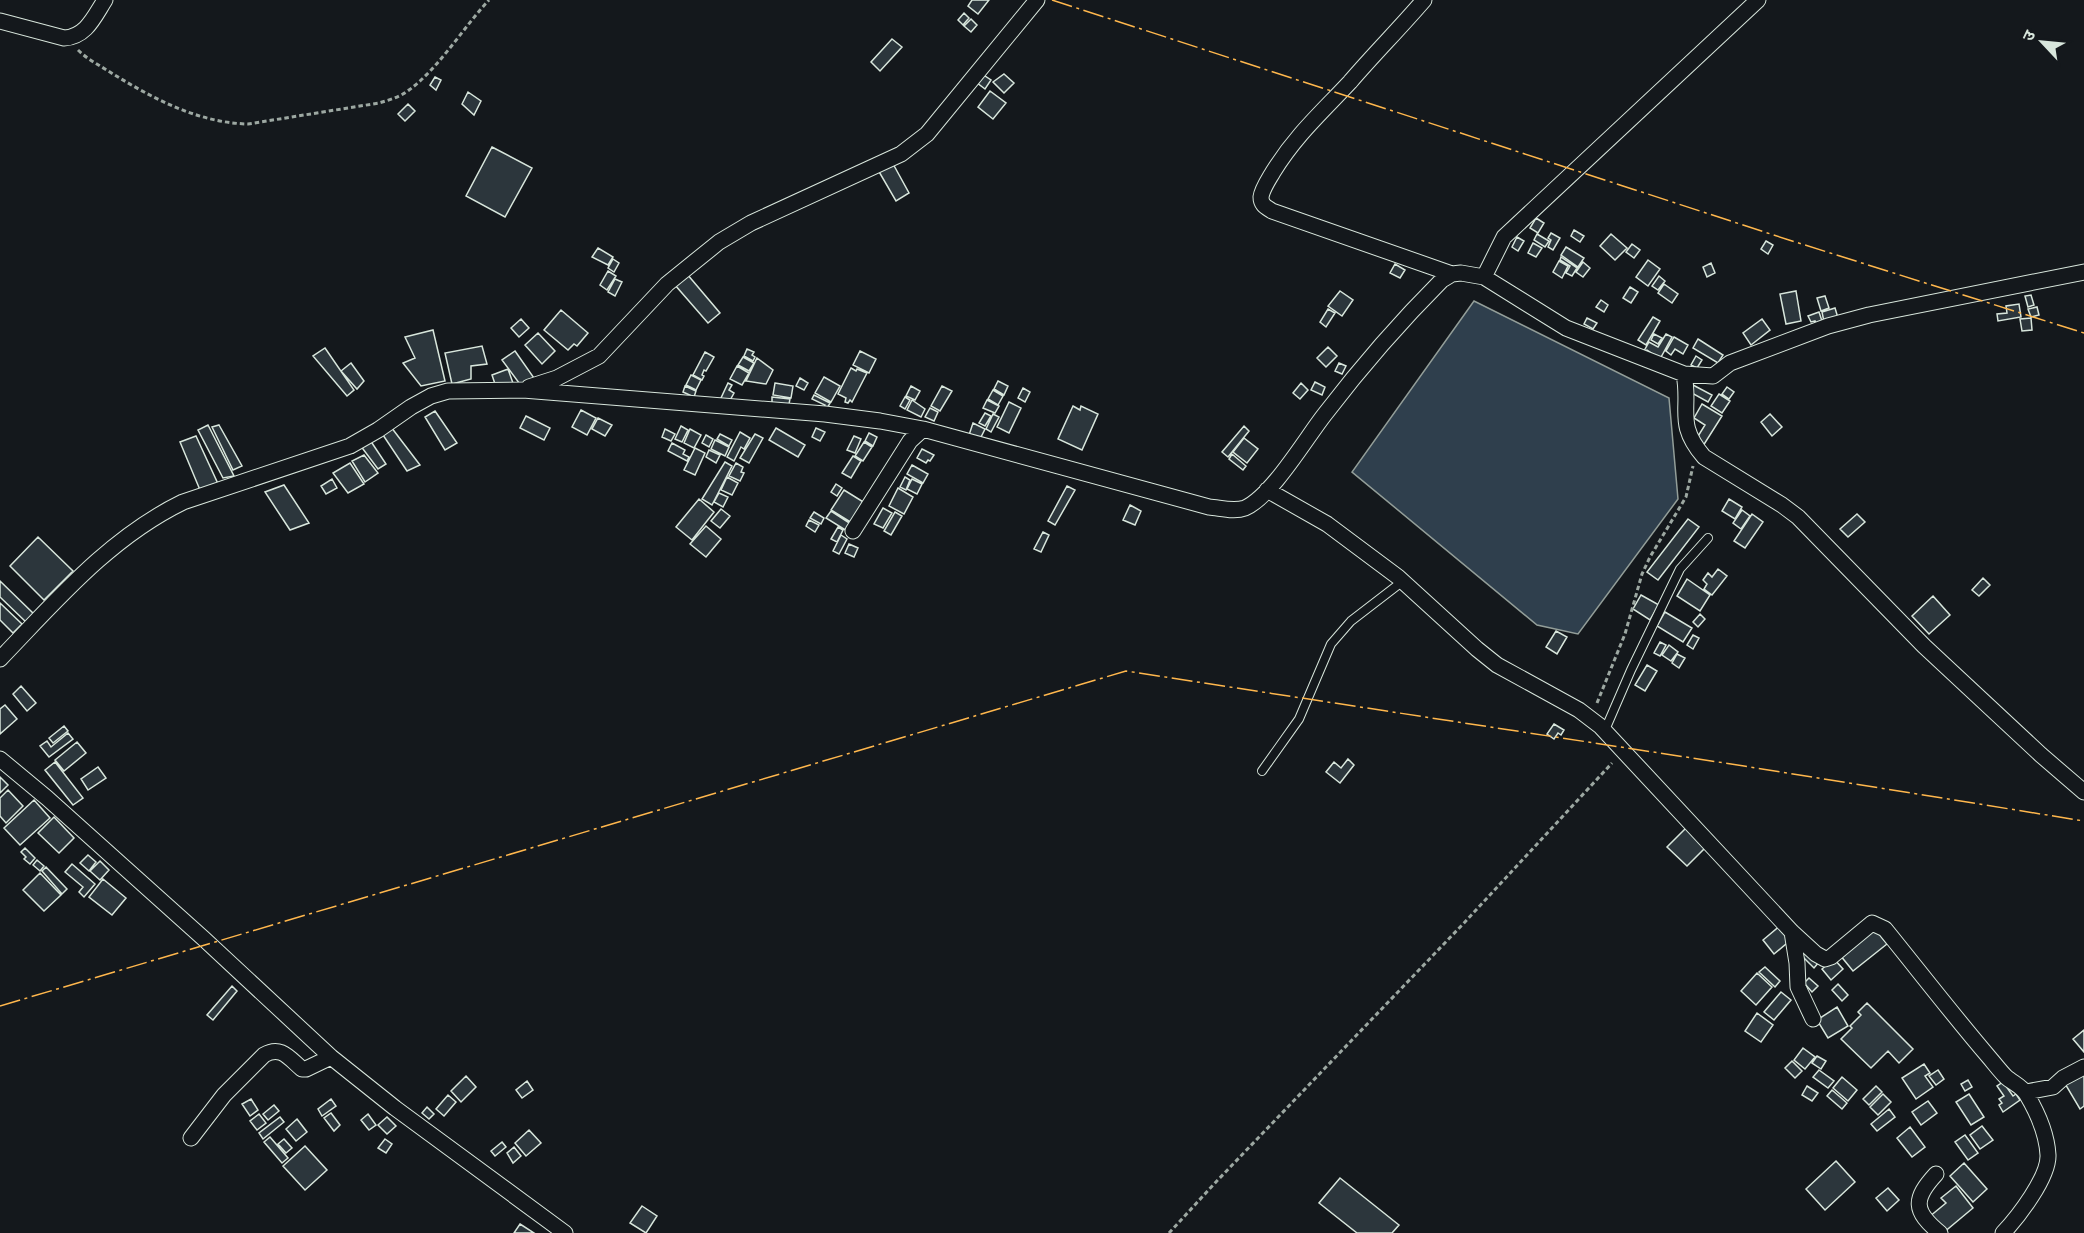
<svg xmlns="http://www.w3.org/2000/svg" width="2084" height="1233" viewBox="0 0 2084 1233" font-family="'Source Sans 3','Noto Sans Devanagari',sans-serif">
	<rect width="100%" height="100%" fill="#14181c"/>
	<!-- water -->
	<path fill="#2f3f4d" stroke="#939e99" stroke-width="1.5" d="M 1474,301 L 1669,398 L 1678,499 L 1578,634 L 1537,625 L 1352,472 Z"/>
	<!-- building -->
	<path fill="#2c363c" stroke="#d8e6dc" stroke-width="1.5" d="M 972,0 L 989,0 L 978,14 L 968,6 Z
		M 964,13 L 969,18 L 963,25 L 958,20 Z
		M 971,19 L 977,25 L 971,32 L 964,26 Z
		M 892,39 L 902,47 L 880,71 L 871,62 Z
		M 982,74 L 991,80 L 985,89 L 976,82 Z
		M 1004,74 L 1014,83 L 1004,93 L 993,82 Z
		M 435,77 L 441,80 L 436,90 L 430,85 Z
		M 990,91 L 1006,103 L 993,119 L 978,107 Z
		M 468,92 L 481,101 L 474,115 L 462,104 Z
		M 408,104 L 415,111 L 405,121 L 398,114 Z
		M 492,147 L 532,168 L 505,217 L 466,196 Z
		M 892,162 L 909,193 L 896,201 L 878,170 Z
		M 1536,218 L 1544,223 L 1538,233 L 1530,228 Z
		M 1574,230 L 1584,236 L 1580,242 L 1571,236 Z
		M 1551,233 L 1560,238 L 1553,250 L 1548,247 L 1551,240 L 1548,238 Z
		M 1537,234 L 1549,241 L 1545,247 L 1534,240 Z
		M 1611,234 L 1627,248 L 1615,260 L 1600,246 Z
		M 1517,237 L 1524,241 L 1518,251 L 1512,247 Z
		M 1766,241 L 1773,245 L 1768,254 L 1761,249 Z
		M 1533,243 L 1542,248 L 1536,257 L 1528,253 Z
		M 1632,244 L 1640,250 L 1634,258 L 1626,252 Z
		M 1566,247 L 1584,258 L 1578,267 L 1561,255 Z
		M 598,248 L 613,257 L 608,265 L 592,257 Z
		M 1561,257 L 1577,268 L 1572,276 L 1566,273 L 1570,266 L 1560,260 Z
		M 613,259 L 619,263 L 614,272 L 608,268 Z
		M 1648,260 L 1660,269 L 1648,286 L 1636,277 Z
		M 1559,261 L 1568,266 L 1562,278 L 1553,272 Z
		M 1583,262 L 1590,268 L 1583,277 L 1576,272 Z
		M 1711,263 L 1715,273 L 1707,277 L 1703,267 Z
		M 1395,264 L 1405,270 L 1400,278 L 1390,273 Z
		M 608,271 L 616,276 L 607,290 L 600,285 Z
		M 687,274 L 720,313 L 708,323 L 675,285 Z
		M 1659,276 L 1665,281 L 1658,290 L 1652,286 Z
		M 615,279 L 622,282 L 615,296 L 608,292 Z
		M 1664,284 L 1678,294 L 1672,303 L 1658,293 Z
		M 1630,287 L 1638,292 L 1631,303 L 1623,298 Z
		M 1340,291 L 1353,300 L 1342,316 L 1328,306 Z
		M 1796,291 L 1801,321 L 1786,324 L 1780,294 Z
		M 2031,295 L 2034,305 L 2028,307 L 2025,296 Z
		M 1825,296 L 1829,308 L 1821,311 L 1817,298 Z
		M 1601,300 L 1608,305 L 1604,312 L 1596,307 Z
		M 2019,304 L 2021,317 L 1998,321 L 1997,314 L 2007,313 L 2006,306 Z
		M 2037,307 L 2039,315 L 2031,317 L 2028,309 Z
		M 1835,308 L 1838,318 L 1824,322 L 1822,312 Z
		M 1328,309 L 1335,313 L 1326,327 L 1320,322 Z
		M 561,310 L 588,333 L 577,346 L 574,344 L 568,350 L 544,330 Z
		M 1819,312 L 1823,324 L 1817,326 L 1815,321 L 1811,322 L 1808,316 Z
		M 1653,317 L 1660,321 L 1646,345 L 1638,340 Z
		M 1587,318 L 1597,323 L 1593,329 L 1584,324 Z
		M 2031,318 L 2032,330 L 2022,331 L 2020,319 Z
		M 521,319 L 529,328 L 519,337 L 511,328 Z
		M 1762,319 L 1770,330 L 1751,345 L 1743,333 Z
		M 433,330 L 445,381 L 421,386 L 403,363 L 415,358 L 405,337 Z
		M 538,333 L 555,351 L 542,364 L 525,345 Z
		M 1654,334 L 1662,338 L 1658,344 L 1651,340 Z
		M 1666,334 L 1672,337 L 1660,359 L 1647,350 L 1646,352 L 1644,351 L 1649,342 L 1658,347 Z
		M 1674,337 L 1688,345 L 1683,354 L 1675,349 L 1671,355 L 1666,351 Z
		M 1698,339 L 1723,355 L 1718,363 L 1693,348 Z
		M 482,346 L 487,364 L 471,366 L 471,379 L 452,384 L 445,353 Z
		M 1328,347 L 1337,356 L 1326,367 L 1317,358 Z
		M 325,348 L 354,390 L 347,396 L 313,356 Z
		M 747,349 L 754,352 L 752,355 L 755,357 L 753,361 L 744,356 Z
		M 515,351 L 534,378 L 522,387 L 502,360 Z
		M 860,351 L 876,359 L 869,373 L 853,365 Z
		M 705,352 L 714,357 L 706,371 L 704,370 L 702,375 L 704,376 L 702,380 L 693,375 Z
		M 1696,356 L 1702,360 L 1697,368 L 1691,365 Z
		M 743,357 L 754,363 L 749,371 L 738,365 Z
		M 757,358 L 773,370 L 766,384 L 746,381 Z
		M 351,363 L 364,381 L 357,389 L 341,371 Z
		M 1339,363 L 1346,366 L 1342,374 L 1335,371 Z
		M 737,366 L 749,373 L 742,385 L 730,379 Z
		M 851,368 L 856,371 L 857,369 L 867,373 L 852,402 L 850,400 L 848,403 L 845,402 L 846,398 L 838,394 Z
		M 508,369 L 514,386 L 497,390 L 492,375 Z
		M 691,375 L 701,380 L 696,390 L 686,385 Z
		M 824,377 L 840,386 L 831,402 L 815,393 Z
		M 800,378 L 808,383 L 804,390 L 796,386 Z
		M 998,381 L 1008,386 L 1004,395 L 994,389 Z
		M 1315,382 L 1325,387 L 1322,395 L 1311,390 Z
		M 728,383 L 732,385 L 729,390 L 734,393 L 729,402 L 721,398 Z
		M 775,383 L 793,386 L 791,398 L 773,395 Z
		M 1301,383 L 1308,390 L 1300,399 L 1293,393 Z
		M 1693,385 L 1712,395 L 1708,402 L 1690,392 Z
		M 685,386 L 696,391 L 694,397 L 683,392 Z
		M 911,386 L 920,391 L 915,400 L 906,396 Z
		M 942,386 L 952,391 L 940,411 L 931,406 Z
		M 1727,387 L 1734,392 L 1729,399 L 1722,394 Z
		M 1023,388 L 1030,392 L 1025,402 L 1018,398 Z
		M 993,390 L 1003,396 L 998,405 L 988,399 Z
		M 1719,394 L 1730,401 L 1722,413 L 1711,406 Z
		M 814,395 L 830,403 L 826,410 L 823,409 L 825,405 L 812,399 Z
		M 772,397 L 790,399 L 789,404 L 772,403 Z
		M 905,397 L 910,400 L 905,409 L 900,406 Z
		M 912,400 L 925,409 L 921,417 L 907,410 Z
		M 987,400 L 999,406 L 995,413 L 983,408 Z
		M 1009,402 L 1021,408 L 1009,433 L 997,427 Z
		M 1702,404 L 1722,416 L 1703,446 L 1695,441 L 1705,425 L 1694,418 Z
		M 1073,406 L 1080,410 L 1081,406 L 1098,414 L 1082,450 L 1058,439 Z
		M 930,408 L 938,412 L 934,421 L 925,417 Z
		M 581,410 L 596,418 L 587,435 L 572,427 Z
		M 435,411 L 457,443 L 445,450 L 425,417 Z
		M 985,413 L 991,416 L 985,426 L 979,423 Z
		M 993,414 L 999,417 L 991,432 L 986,429 Z
		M 1770,414 L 1782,427 L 1772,436 L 1761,422 Z
		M 526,416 L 550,428 L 544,440 L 520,428 Z
		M 598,418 L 612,425 L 605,436 L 592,429 Z
		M 973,423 L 985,429 L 980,439 L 968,438 Z
		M 208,425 L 234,476 L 223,478 L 198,430 Z
		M 219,425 L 242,466 L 233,470 L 212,427 Z
		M 681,426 L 688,430 L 682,442 L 675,439 Z
		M 1244,426 L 1249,431 L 1228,457 L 1222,452 Z
		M 391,427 L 420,465 L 407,471 L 381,432 Z
		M 776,428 L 805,445 L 798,457 L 769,440 Z
		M 816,428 L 825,432 L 820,441 L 812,437 Z
		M 665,429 L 675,434 L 671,441 L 662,437 Z
		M 690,429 L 701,435 L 694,448 L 684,443 Z
		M 740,432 L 750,438 L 744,449 L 741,447 L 734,461 L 727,457 Z
		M 869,433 L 877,437 L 873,446 L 865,441 Z
		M 720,434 L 732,440 L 729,446 L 717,439 Z
		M 755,434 L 763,438 L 749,463 L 740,458 Z
		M 706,435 L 713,439 L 709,447 L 702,443 Z
		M 196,436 L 219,486 L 200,490 L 180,442 Z
		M 854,436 L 861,439 L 855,453 L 847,450 Z
		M 1244,438 L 1258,449 L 1247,463 L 1233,452 Z
		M 370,440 L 386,464 L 378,469 L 360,445 Z
		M 715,440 L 729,447 L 725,456 L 711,449 Z
		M 864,442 L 872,447 L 863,461 L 855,456 Z
		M 672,443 L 685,450 L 683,454 L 689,457 L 687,461 L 668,451 Z
		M 695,448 L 705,453 L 695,475 L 684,470 Z
		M 922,449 L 934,455 L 930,461 L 928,460 L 926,463 L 917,458 Z
		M 709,450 L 720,455 L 716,463 L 706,457 Z
		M 1232,454 L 1246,466 L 1243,470 L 1229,459 Z
		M 364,455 L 378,473 L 365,482 L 352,461 Z
		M 853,456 L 861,461 L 851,478 L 842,473 Z
		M 725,462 L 732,466 L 712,505 L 702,499 Z
		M 350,463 L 364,484 L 348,493 L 333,473 Z
		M 736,463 L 743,467 L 741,472 L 744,473 L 740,481 L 729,476 Z
		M 912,465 L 928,474 L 923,483 L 907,474 Z
		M 727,477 L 738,483 L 732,495 L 721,490 Z
		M 905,477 L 910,480 L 906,490 L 900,487 Z
		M 332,479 L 337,488 L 326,494 L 321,486 Z
		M 912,479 L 922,484 L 917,494 L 907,489 Z
		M 836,484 L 842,488 L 837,496 L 831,492 Z
		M 284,485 L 309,523 L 290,530 L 265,492 Z
		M 1067,486 L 1075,490 L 1055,525 L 1048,521 Z
		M 898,488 L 913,497 L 904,514 L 889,506 Z
		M 844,490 L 865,503 L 852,523 L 831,510 Z
		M 719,493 L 728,497 L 723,507 L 714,502 Z
		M 699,499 L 714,512 L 692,540 L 676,527 Z
		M 1729,499 L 1742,507 L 1735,519 L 1722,511 Z
		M 1130,505 L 1141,511 L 1135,525 L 1123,520 Z
		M 883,508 L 892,513 L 883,528 L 874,524 Z
		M 721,509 L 730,516 L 720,528 L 711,521 Z
		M 1742,510 L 1750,516 L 1741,529 L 1733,523 Z
		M 831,511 L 851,524 L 847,531 L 826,518 Z
		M 814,512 L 824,518 L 821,524 L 810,518 Z
		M 895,512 L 902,516 L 891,535 L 884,531 Z
		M 1752,514 L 1763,522 L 1745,548 L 1734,541 Z
		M 1857,514 L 1865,522 L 1848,537 L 1840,529 Z
		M 1688,519 L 1699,527 L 1658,580 L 1647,572 Z
		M 809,520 L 819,525 L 815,532 L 806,526 Z
		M 706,526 L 721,539 L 706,557 L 690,544 Z
		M 838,527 L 843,530 L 837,542 L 831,539 Z
		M 1043,532 L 1049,535 L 1041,552 L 1034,549 Z
		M 841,535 L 847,539 L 839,554 L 833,551 Z
		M 38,537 L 73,571 L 44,600 L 10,566 Z
		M 849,544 L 858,548 L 854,557 L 845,553 Z
		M 1718,569 L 1727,576 L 1712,595 L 1704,589 L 1707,584 L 1703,580 L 1708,573 L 1712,577 Z
		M 1983,578 L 1990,585 L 1979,596 L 1972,590 Z
		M 1687,579 L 1710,595 L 1700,611 L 1677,596 Z
		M 0,581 L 35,615 L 27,623 L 0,597 Z
		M 1641,595 L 1659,605 L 1650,620 L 1633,609 Z
		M 1933,596 L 1950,615 L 1929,634 L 1912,616 Z
		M 0,603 L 22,624 L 13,633 L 0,620 Z
		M 1665,612 L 1692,628 L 1683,642 L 1657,626 Z
		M 1700,614 L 1705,619 L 1698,627 L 1693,622 Z
		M 1556,631 L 1567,637 L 1557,654 L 1546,647 Z
		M 1693,635 L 1699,638 L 1693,649 L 1687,645 Z
		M 1660,642 L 1666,645 L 1660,656 L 1654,653 Z
		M 1669,645 L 1678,652 L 1671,661 L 1662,655 Z
		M 1677,654 L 1685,658 L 1679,668 L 1672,663 Z
		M 1647,665 L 1657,671 L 1645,691 L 1635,685 Z
		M 21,686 L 36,703 L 27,711 L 13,694 Z
		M 5,705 L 17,719 L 0,734 L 0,709 Z
		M 1554,724 L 1564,730 L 1561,735 L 1558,733 L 1554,739 L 1547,734 Z
		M 64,726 L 68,731 L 53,743 L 49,738 Z
		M 68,733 L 73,739 L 49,757 L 40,746 L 47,741 L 51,747 Z
		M 77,742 L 86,753 L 64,771 L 55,760 Z
		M 1348,759 L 1354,765 L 1340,783 L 1326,772 L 1334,762 L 1341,768 Z
		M 55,762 L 83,798 L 73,805 L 45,770 Z
		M 98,767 L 106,778 L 88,790 L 81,779 Z
		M 0,777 L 8,785 L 0,793 Z
		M 8,790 L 23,806 L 6,823 L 0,816 L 0,798 Z
		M 34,800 L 50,818 L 20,845 L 4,828 Z
		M 54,817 L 74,838 L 59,853 L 38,833 Z
		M 1687,827 L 1707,846 L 1687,866 L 1667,847 Z
		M 25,848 L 35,858 L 30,864 L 24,859 L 26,857 L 21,852 Z
		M 88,855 L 96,862 L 89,871 L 80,863 Z
		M 37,860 L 44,866 L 40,871 L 33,865 Z
		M 100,861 L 109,870 L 100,880 L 90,871 Z
		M 72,864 L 95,884 L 84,897 L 79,892 L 83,887 L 65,872 Z
		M 46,867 L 67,889 L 62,894 L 42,871 Z
		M 40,873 L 61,895 L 44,911 L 23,890 Z
		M 103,879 L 126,898 L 112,915 L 89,897 Z
		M 1781,925 L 1792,939 L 1774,954 L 1763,940 Z
		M 1874,928 L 1887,944 L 1853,971 L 1840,955 Z
		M 1803,946 L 1819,962 L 1814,968 L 1797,951 Z
		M 1834,959 L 1843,969 L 1831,980 L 1822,969 Z
		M 1765,967 L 1780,981 L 1775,987 L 1759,972 Z
		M 1757,973 L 1772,987 L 1756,1005 L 1741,991 Z
		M 1809,978 L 1818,986 L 1812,992 L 1804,983 Z
		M 1838,984 L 1848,995 L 1842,1001 L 1832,990 Z
		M 232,986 L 237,991 L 213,1020 L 207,1015 Z
		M 1781,992 L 1791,1000 L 1774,1020 L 1764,1012 Z
		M 1867,1003 L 1913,1049 L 1899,1063 L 1888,1051 L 1871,1068 L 1841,1039 L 1852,1028 L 1850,1026 L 1861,1015 L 1858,1012 Z
		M 1837,1007 L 1848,1026 L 1828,1038 L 1817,1020 Z
		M 1757,1013 L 1773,1025 L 1761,1042 L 1745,1031 Z
		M 2084,1030 L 2084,1052 L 2073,1039 Z
		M 1803,1048 L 1815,1057 L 1805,1069 L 1794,1060 Z
		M 1817,1056 L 1826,1061 L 1821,1069 L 1812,1063 Z
		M 1792,1061 L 1802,1071 L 1795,1078 L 1785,1068 Z
		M 1924,1064 L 1930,1073 L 1925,1076 L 1933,1087 L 1916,1099 L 1902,1078 Z
		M 2084,1069 L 2084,1106 L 2080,1109 L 2064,1082 Z
		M 1819,1070 L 1834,1081 L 1828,1088 L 1813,1077 Z
		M 1938,1070 L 1944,1079 L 1936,1085 L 1929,1076 Z
		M 466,1076 L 476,1087 L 461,1102 L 451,1091 Z
		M 1842,1077 L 1857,1090 L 1848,1101 L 1833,1088 Z
		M 1968,1080 L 1972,1087 L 1965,1091 L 1961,1084 Z
		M 527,1081 L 533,1090 L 522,1098 L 516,1090 Z
		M 2003,1082 L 2013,1096 L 2016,1094 L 2020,1100 L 2003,1112 L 1999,1105 L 2002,1103 L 1999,1099 L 2004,1096 L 1997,1086 Z
		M 1807,1086 L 1818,1093 L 1812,1101 L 1802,1095 Z
		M 1876,1086 L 1882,1092 L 1869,1105 L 1863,1099 Z
		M 1832,1090 L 1847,1103 L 1842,1109 L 1827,1096 Z
		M 1883,1094 L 1891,1102 L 1878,1115 L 1870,1107 Z
		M 1969,1094 L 1984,1117 L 1971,1125 L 1956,1102 Z
		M 448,1095 L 456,1102 L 444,1116 L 436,1109 Z
		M 251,1099 L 258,1110 L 250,1116 L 242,1104 Z
		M 331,1099 L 336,1106 L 322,1116 L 318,1109 Z
		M 1928,1101 L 1937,1113 L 1921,1125 L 1912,1112 Z
		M 274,1105 L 279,1111 L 268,1120 L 263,1114 Z
		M 427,1107 L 434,1114 L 429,1119 L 422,1113 Z
		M 1889,1109 L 1895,1117 L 1877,1131 L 1871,1124 Z
		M 331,1113 L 340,1125 L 334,1131 L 324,1118 Z
		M 259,1114 L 266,1123 L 257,1130 L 250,1121 Z
		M 368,1114 L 376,1125 L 369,1130 L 361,1120 Z
		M 280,1117 L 284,1122 L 263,1139 L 259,1133 Z
		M 387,1117 L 396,1126 L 387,1134 L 378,1125 Z
		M 297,1119 L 307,1132 L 296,1141 L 286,1129 Z
		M 1982,1126 L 1993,1140 L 1980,1149 L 1970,1135 Z
		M 1910,1127 L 1925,1147 L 1912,1157 L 1897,1138 Z
		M 529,1130 L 541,1143 L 526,1156 L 515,1143 Z
		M 1965,1135 L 1978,1153 L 1968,1160 L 1955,1142 Z
		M 270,1137 L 288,1158 L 282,1163 L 264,1142 Z
		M 284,1139 L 292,1148 L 286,1153 L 278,1144 Z
		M 385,1139 L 392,1144 L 386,1153 L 378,1148 Z
		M 502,1142 L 506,1147 L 495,1156 L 491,1151 Z
		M 305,1146 L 327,1170 L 305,1190 L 283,1166 Z
		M 514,1147 L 521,1156 L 513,1163 L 507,1153 Z
		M 1836,1161 L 1855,1182 L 1825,1210 L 1806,1189 Z
		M 1964,1163 L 1987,1189 L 1973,1202 L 1950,1176 Z
		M 1340,1178 L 1399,1225 L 1392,1233 L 1357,1233 L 1319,1203 Z
		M 1956,1186 L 1973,1208 L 1943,1233 L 1929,1217 L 1946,1203 L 1941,1198 Z
		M 1888,1188 L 1899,1200 L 1887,1211 L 1876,1198 Z
		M 642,1206 L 657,1216 L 646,1233 L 630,1223 Z
		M 520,1224 L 534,1233 L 514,1233 Z"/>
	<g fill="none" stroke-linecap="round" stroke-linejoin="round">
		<defs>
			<path id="service" d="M 1605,730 L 1631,670 L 1680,569 L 1708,538
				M 1262,771 L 1299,719 L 1331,644 L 1351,621 L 1403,581"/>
			<path id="minor" d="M 1424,0 C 1400,28 1374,54 1350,82 C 1321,113 1296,135 1273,172 C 1269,179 1262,189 1261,197 C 1261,205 1266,207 1272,211 L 1452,274
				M 0,21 L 64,38 C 86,37 94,17 105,0
				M 1484,277 L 1504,237 L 1758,0
				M 1684,374 C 1691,410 1675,423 1704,457 L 1782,505 L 1798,517 L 1924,646 L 2041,755 L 2084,792
				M 529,387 L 557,378 L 599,356 L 667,284 L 719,242 L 751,223 L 901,154 L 927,134 L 1037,0
				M 1267,490 L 1327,524 L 1398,577 L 1477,649 L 1497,665 L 1579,710 L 1600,726 L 1792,932 L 1816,954 L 1825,959 L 1831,957 L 1872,923 L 1885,929 C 1919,971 1953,1015 1988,1056 C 1994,1063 2000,1071 2006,1077 C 2013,1083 2023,1087 2027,1095 C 2037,1112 2047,1135 2048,1155 C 2049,1177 2018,1217 2003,1233
				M 853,531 L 910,441 L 923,429
				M 0,659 C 56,601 109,538 183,502 L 350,446 L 378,430 L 411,407 L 431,396 L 448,391 L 523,390 L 825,414 L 880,421 L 923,429 L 1209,507 C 1221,508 1234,512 1245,508 C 1272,496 1306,438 1325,414 C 1361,367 1400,322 1442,280 L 1452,274 L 1461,273 L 1484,277 L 1566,328 L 1684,374 L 1713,376 L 1730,363 L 1828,326 L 1869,315 L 2084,272
				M 0,759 L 47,798 L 203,938 L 331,1057 L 395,1108 L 565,1233
				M 1792,932 L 1797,963 L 1798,987 L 1813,1019
				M 2026,1092 L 2053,1087 L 2063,1078 L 2084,1067
				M 191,1138 L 224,1095 L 264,1055 C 281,1045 289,1058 302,1069 L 306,1069 L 331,1057
				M 1936,1174 C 1913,1199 1913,1211 1940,1233"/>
		</defs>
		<!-- service casing -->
		<use href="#service" stroke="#d8e6dc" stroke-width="10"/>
		<!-- minor casing -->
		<use href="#minor" stroke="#d8e6dc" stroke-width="17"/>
		<!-- path -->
		<path stroke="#9da8a2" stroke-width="3" stroke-dasharray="4.5 3" stroke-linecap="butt" d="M 78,50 C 88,60 101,66 113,74 C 154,99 199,123 248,124 L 379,103 C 389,100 400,97 409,90 C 439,68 463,28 489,0
			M 1597,703 L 1625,634 L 1642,574 L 1650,557 L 1686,497 L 1693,466
			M 1169,1233 L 1215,1183 L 1464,923 L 1612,763"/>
		<!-- service -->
		<use href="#service" stroke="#14181c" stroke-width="8"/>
		<!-- minor -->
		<use href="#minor" stroke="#14181c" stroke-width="15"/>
		<!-- power -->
		<path stroke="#ffb74d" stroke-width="1.5" stroke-dasharray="21 4.5 3 4.5" stroke-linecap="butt" d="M 1052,0 L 1789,240 L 2084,333
			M 0,1006 L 1126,671 L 1744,766 L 2084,821"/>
	</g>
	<!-- north arrow -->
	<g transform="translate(2042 42) rotate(296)" stroke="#14181c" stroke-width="4.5" paint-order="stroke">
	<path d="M0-4.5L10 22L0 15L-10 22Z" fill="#d8e6dc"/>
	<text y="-9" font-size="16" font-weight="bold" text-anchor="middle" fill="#d8e6dc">उ</text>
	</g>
</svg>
